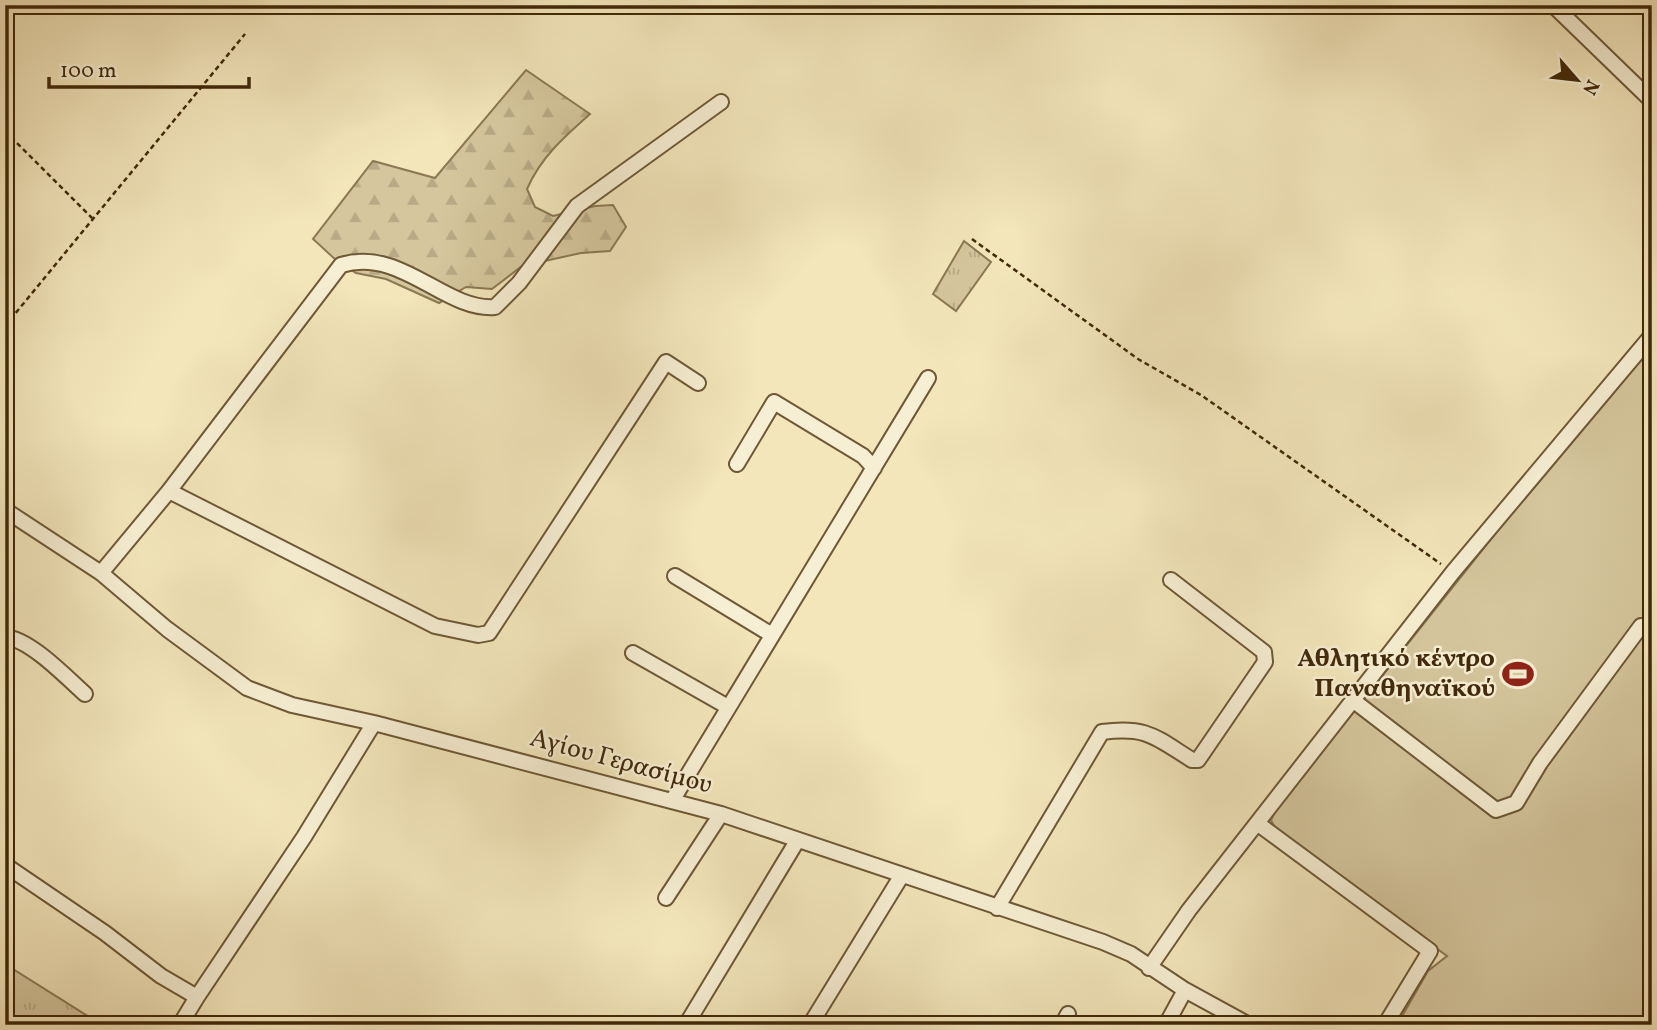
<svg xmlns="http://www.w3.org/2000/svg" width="1657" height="1030" viewBox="0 0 1657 1030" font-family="Vollkorn,serif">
	<defs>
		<pattern id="grass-tufts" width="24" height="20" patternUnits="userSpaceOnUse" patternTransform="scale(1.75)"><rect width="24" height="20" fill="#d5c69d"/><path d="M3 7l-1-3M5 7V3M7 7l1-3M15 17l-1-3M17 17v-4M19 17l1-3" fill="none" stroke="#b8aa86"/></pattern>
		<pattern id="forest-firs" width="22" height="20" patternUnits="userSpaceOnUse" patternTransform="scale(1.75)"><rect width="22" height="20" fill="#d5c69d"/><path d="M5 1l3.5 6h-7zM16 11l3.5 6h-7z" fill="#b8aa86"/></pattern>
	</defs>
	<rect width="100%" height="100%" fill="#f3e6bb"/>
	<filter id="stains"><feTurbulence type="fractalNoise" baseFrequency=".00286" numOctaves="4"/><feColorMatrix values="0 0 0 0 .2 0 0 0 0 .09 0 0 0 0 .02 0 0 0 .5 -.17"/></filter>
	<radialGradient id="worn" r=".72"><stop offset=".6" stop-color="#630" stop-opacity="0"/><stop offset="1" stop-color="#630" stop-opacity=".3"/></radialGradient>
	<!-- grass -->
	<path fill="url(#grass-tufts)" stroke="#8b7854" stroke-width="2" d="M 964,241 L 991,262 L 956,311 L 933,294 Z
		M 5,964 L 102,1025 L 5,1025 Z"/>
	<!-- forest -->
	<path fill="url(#forest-firs)" stroke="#8b7854" stroke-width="2" d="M 526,70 L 590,114 C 564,137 541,157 527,189 L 535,207 L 553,216 L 595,206 L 613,205 L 626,227 L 610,251 L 581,253 L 522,266 L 492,289 L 466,287 L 439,303 L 386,279 L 356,273 L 337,261 L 313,239 L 373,161 L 435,178 Z"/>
	<!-- pitch -->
	<path fill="#d5c69d" stroke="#8b7854" stroke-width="2" d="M 1652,347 L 1652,1025 L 1397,1025 L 1428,971 L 1447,956 L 1277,832 L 1271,820 L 1277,808 L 1500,528 Z"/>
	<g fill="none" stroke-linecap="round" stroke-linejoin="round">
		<defs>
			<path id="minor" d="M 1553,5 L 1652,101
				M 737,464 L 774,402 L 863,456 L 874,468
				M 169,491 L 341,265 C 402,247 444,311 495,307 L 519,283 L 577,206 L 721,102
				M 5,510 L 101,573 L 167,629 L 247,688 L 292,705 L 374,723 L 721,814 L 1103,942 L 1131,954 L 1185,990 L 1249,1025
				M 101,573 L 169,491 L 435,626 L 478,635 L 489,633 L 666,362 L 698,383
				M 675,576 L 772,635
				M 5,637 C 30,639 66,677 85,694
				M 633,653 L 728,707
				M 1354,701 L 1496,810 L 1516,803 L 1540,763 L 1641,626 L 1652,628
				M 672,801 L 928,378
				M 1257,823 L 1453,572 L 1652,335
				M 5,865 L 105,933 L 161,976 L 197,997 L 304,837 L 374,723
				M 666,898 L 721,814
				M 997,908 L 1102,732 C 1147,726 1155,737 1192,760 L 1198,760 L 1265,662 L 1264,652 L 1171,580
				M 1149,968 L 1189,910 L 1257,823 L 1430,951 L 1385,1025
				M 180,1025 L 197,997
				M 686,1025 L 797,841
				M 810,1025 L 902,875
				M 1062,1025 L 1068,1014
				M 1166,1025 L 1185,990"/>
		</defs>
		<!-- minor casing -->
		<use href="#minor" stroke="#6e5836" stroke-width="18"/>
		<!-- path -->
		<path stroke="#41290a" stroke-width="2.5" stroke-dasharray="5 3.5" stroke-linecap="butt" d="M 5,131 L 92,218
			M 972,239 L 1138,359 L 1201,395 L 1441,564
			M 5,326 L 245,34"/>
		<!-- minor -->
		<use href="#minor" stroke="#f7efd3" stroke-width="14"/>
	</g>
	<!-- icons -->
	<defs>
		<symbol id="stadium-bare" viewBox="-9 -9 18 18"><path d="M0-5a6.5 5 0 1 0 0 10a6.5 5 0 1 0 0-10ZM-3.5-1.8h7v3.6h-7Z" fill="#8f2418" stroke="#f7efd3" stroke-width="2.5" paint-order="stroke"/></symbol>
	</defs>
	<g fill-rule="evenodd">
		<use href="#stadium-bare" x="1496" y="652" width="44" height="44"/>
	</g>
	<g text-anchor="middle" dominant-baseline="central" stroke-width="5" stroke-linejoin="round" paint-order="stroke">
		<!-- poi labels -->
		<g font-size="26" font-weight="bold" fill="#41290a" stroke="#f7efd3" text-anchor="end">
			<text x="1495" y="659">Αθλητικό κέντρο<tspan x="1495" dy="30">Παναθηναϊκού</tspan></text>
		</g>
		<!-- street labels -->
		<g font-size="26" fill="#41290a" stroke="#f7efd3">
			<text transform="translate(621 762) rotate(15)">Αγίου Γερασίμου</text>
		</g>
	</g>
	<!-- margin -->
	<rect width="1657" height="1030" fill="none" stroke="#f3e6bb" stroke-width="28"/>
	<rect x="7" y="7" width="1643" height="1016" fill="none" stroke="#41290a" stroke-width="3.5"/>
	<rect x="14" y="14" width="1629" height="1002" fill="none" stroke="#41290a" stroke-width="2"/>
	<!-- north arrow -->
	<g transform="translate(1577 80) rotate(118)" stroke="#f7efd3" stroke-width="5" paint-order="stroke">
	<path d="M0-5L12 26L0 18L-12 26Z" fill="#41290a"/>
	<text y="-10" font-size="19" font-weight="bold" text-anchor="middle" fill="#41290a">N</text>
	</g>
	<!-- scale -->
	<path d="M49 77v10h200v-10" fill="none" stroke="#41290a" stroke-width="3.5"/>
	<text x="60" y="77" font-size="21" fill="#41290a" stroke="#f7efd3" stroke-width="5" paint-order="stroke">100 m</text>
	<rect width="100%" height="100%" filter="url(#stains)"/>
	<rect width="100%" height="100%" fill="url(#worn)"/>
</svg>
